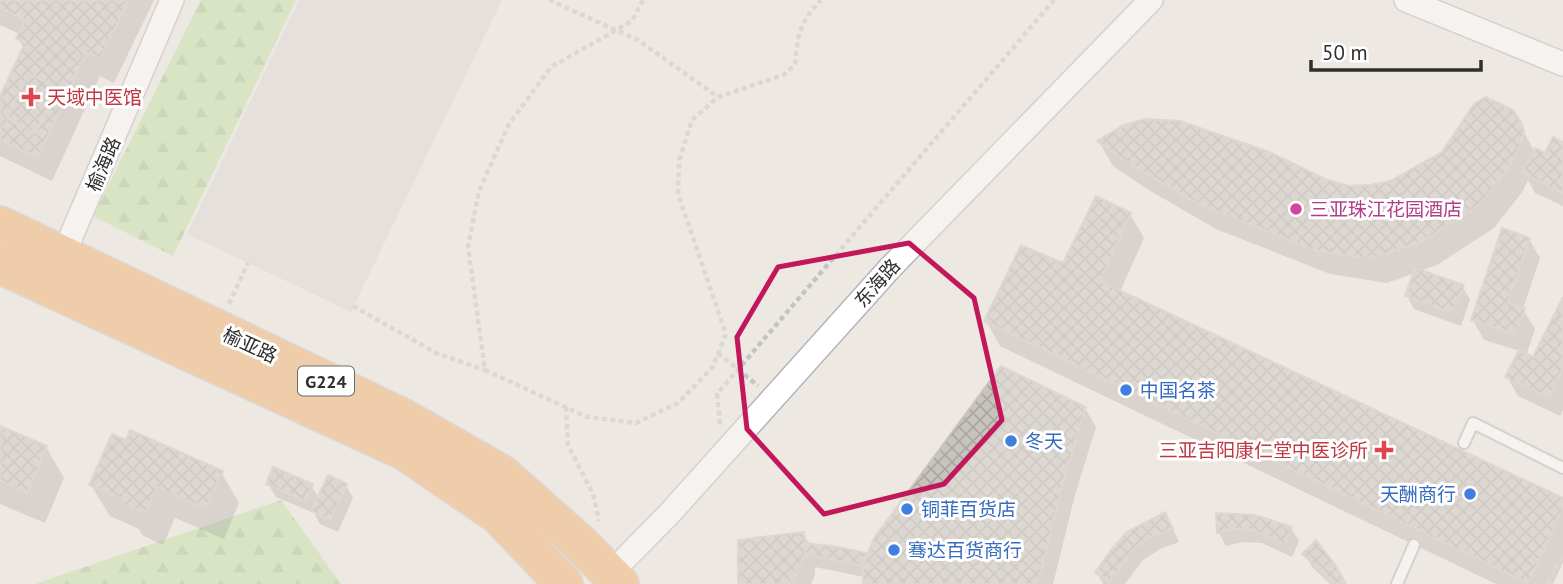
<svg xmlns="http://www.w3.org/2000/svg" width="1563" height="584" viewBox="0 0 1563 584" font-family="'PT Sans','Noto Sans SC',sans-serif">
	<defs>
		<pattern id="forest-firs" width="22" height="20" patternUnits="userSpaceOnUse" patternTransform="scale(1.75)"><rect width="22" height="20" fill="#bce1a1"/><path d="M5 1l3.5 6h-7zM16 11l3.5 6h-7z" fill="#a2c18b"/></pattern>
		<pattern id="building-cross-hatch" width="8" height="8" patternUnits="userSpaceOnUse" patternTransform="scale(1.75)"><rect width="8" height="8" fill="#c7c3bd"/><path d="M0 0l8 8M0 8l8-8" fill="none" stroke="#aba8a3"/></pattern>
	</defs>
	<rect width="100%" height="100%" fill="#eee8e2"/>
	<!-- forest -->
	<path fill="url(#forest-firs)" d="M 201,0 L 296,0 L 173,256 L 93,216 Z
		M 281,500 L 341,584 L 35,584 Z"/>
	<!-- plaza -->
	<path fill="#dbd7d4" d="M 299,0 L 502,0 L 351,312 L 187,234 Z"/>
	<!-- shadow -->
	<path fill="#0003" d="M 0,0 L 154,0 L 114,83 L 100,76 L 52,181 L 0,156 L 0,100 L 24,49 L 18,38 L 20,34 L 0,25 Z
		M 1512,111 L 1535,152 L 1546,155 L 1563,144 L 1563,206 L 1535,193 L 1528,180 L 1523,191 L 1494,228 L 1437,265 L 1420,271 L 1463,287 L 1470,300 L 1461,326 L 1414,309 L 1407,296 L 1415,273 L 1387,283 L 1330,274 L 1216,229 L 1147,189 L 1113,166 L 1099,142 L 1324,180 L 1349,187 L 1391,183 Z
		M 1130,214 L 1144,238 L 1120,292 L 1563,500 L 1563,562 L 1553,584 L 1496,584 L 1000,346 L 986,321 Z
		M 1529,239 L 1540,258 L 1523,309 L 1535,329 L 1526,356 L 1534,360 L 1563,301 L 1563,410 L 1560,416 L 1518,396 L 1507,377 L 1520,351 L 1484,340 L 1473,320 Z
		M 1085,408 L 1096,427 L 1075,495 L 1053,584 L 864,584 L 864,577 L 815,567 L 815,575 L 811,584 L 740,584 L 803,534 L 810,545 L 865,554 L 868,558 Z
		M 0,428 L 46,447 L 64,478 L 45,523 L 0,504 Z
		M 221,472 L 239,503 L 224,539 L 175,518 L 163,545 L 142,535 L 139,529 L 110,516 L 91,485 Z
		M 268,484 L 311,486 L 319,498 L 346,485 L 353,498 L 338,532 L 320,524 L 314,513 L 276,497 Z
		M 1218,515 L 1291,528 L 1299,541 L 1292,557 L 1262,543 L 1242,542 L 1226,546 L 1219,533 Z
		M 1172,527 L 1179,542 L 1160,549 L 1142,561 L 1125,584 L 1103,584 L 1097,573 L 1112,552 Z
		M 1305,554 L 1344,584 L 1330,584 L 1312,567 Z"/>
	<!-- building -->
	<path fill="url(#building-cross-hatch)" stroke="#cac3bb" stroke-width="2" d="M 0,0 L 129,0 L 100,59 L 86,53 L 38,158 L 0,140 L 0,96 L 25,43 L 16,38 L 25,20 L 0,8 Z
		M 28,73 L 57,87 L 36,133 L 7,118 Z
		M 1486,97 L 1513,110 L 1521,122 L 1524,130 L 1522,142 L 1510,166 L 1480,204 L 1466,214 L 1423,241 L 1372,259 L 1314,250 L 1201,205 L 1131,165 L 1097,141 L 1124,125 L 1145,119 L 1180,121 L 1269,152 L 1325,179 L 1349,186 L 1370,185 L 1390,181 L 1442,152 L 1474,104 Z
		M 1553,137 L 1563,142 L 1563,193 L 1522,173 L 1535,148 L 1545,153 Z
		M 1096,196 L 1131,213 L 1100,281 L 1563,498 L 1563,509 L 1528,583 L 984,321 L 1021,245 L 1063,263 Z
		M 1502,228 L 1530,238 L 1508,303 L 1525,308 L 1516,335 L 1471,320 Z
		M 1415,268 L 1464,285 L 1453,313 L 1405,296 Z
		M 1563,297 L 1563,369 L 1549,398 L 1505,377 L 1519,350 L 1533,357 Z
		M 1001,366 L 1086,407 L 1065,475 L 1038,584 L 863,584 L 863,566 L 874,538 Z
		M 0,426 L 47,446 L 27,493 L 0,481 Z
		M 130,430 L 223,471 L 206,509 L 157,487 L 145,514 L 122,504 L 124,500 L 89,485 L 112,434 L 126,440 Z
		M 273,467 L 313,484 L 305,501 L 266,484 Z
		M 328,475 L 347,484 L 330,520 L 311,511 Z
		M 1165,512 L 1173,529 L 1152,536 L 1135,548 L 1110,581 L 1095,573 L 1110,551 L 1127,532 Z
		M 1216,513 L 1255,515 L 1292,527 L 1285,545 L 1253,530 L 1233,529 L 1217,533 Z
		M 804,532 L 805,554 L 794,578 L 789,584 L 738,584 L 738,540 Z
		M 1316,540 L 1336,566 L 1346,584 L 1330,584 L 1327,576 L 1302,554 Z
		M 805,543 L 838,547 L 866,553 L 863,566 L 805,554 Z"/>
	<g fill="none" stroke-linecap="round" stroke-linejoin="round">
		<defs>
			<path id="service" d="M 1464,443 L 1473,423 L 1563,468
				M 1397,584 L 1414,545"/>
			<path id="minor" d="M 1406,0 L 1563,64
				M 58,267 L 172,0
				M 611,573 L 670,513 L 890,268 L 1151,0"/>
			<path id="trunk" d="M 0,225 L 402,417 L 502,474 L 582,545 L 620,584
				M 0,265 L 404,451 L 498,515 L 564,584"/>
		</defs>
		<!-- service casing -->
		<use href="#service" stroke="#b2b5bd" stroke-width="14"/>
		<!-- minor casing -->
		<use href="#minor" stroke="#b2b5bd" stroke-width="26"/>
		<!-- trunk casing -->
		<use href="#trunk" stroke="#c4c4c4" stroke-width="40"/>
		<!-- path -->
		<path stroke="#c4c4c4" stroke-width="4.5" stroke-dasharray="5 3.5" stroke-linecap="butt" d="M 549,0 L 638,40 L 718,97
			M 643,0 L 632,21 L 551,67 L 509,124 L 479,191 L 468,247 L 485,370 L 587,417 L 636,423 L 678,403 L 712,368 L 726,334 L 678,194 L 679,161 L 692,120 L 718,97 L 783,75 L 795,65 C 798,34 799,23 821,0
			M 229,304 L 248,263
			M 353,306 L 436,353 L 485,370
			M 718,353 L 758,386
			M 566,407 L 568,445 L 593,494 L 599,521
			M 720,424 L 717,394 L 1054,0
			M 1548,584 L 1563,553"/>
		<!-- service -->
		<use href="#service" stroke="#fff" stroke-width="10"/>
		<!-- minor -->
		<use href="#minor" stroke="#fff" stroke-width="23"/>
		<!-- trunk -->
		<use href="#trunk" stroke="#f1ae67" stroke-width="37"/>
	</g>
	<!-- marked area -->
	<path d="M0 0H1563V584H0ZM 909,243 L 974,298 L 1002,420 L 944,484 L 824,514 L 747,429 L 737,337 L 778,267 Z" fill="#eee8e2" fill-opacity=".55" fill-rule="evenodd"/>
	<path fill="none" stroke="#c2185b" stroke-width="5" stroke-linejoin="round" d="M 909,243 L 974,298 L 1002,420 L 944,484 L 824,514 L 747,429 L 737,337 L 778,267 Z"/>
	<!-- markers -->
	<g fill="#e0444e" stroke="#fff" stroke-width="2.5">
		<path d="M27.5 86.5h7v7h7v7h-7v7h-7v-7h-7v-7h7z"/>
		<path d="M1380.5 439.5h7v7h7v7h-7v7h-7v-7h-7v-7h7z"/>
	</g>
	<circle fill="#d1479c" stroke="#fff" stroke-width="2.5" cx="1296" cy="209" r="7"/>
	<g fill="#3f7fe0" stroke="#fff" stroke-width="2.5">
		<circle cx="1126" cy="390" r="7"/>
		<circle cx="1011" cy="441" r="7"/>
		<circle cx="1470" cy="494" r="7"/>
		<circle cx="907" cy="509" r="7"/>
		<circle cx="894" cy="550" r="7"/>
	</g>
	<g text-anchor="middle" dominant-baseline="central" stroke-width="6" stroke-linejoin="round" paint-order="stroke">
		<!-- shield labels -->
		<rect fill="#fff" stroke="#6d6d6d" stroke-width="2" x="298" y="366.5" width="56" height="29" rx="5"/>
		<g font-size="18" font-weight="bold" fill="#2e2e2e">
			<text x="326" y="381">G224</text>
		</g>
		<!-- health labels -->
		<g font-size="19" fill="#be3a42" stroke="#fff" text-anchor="start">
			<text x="47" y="97">天域中医馆</text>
			<text x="1368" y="450" text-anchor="end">三亚吉阳康仁堂中医诊所</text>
		</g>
		<!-- street labels -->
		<g font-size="19" fill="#2e2e2e" stroke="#fff">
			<text transform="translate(103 164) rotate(-67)">榆海路</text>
			<text transform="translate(877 283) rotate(-48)">东海路</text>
			<text transform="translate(250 345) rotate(25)">榆亚路</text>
		</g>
		<!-- hotel labels -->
		<g font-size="19" fill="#b23c85" stroke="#fff" text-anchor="start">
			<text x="1310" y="209">三亚珠江花园酒店</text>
		</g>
		<!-- shop labels -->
		<g font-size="19" fill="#366cbe" stroke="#fff" text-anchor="start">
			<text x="1140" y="390">中国名茶</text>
			<text x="1025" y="441">冬天</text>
			<text x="1456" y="494" text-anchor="end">天酬商行</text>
			<text x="921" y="509">铜菲百货店</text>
			<text x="908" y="550">骞达百货商行</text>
		</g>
	</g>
	<!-- scale -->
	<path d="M1311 60v10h170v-10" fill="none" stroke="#2e2e2e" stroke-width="3.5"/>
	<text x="1322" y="60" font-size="21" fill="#2e2e2e" stroke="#ffffff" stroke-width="5" paint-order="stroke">50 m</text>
</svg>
